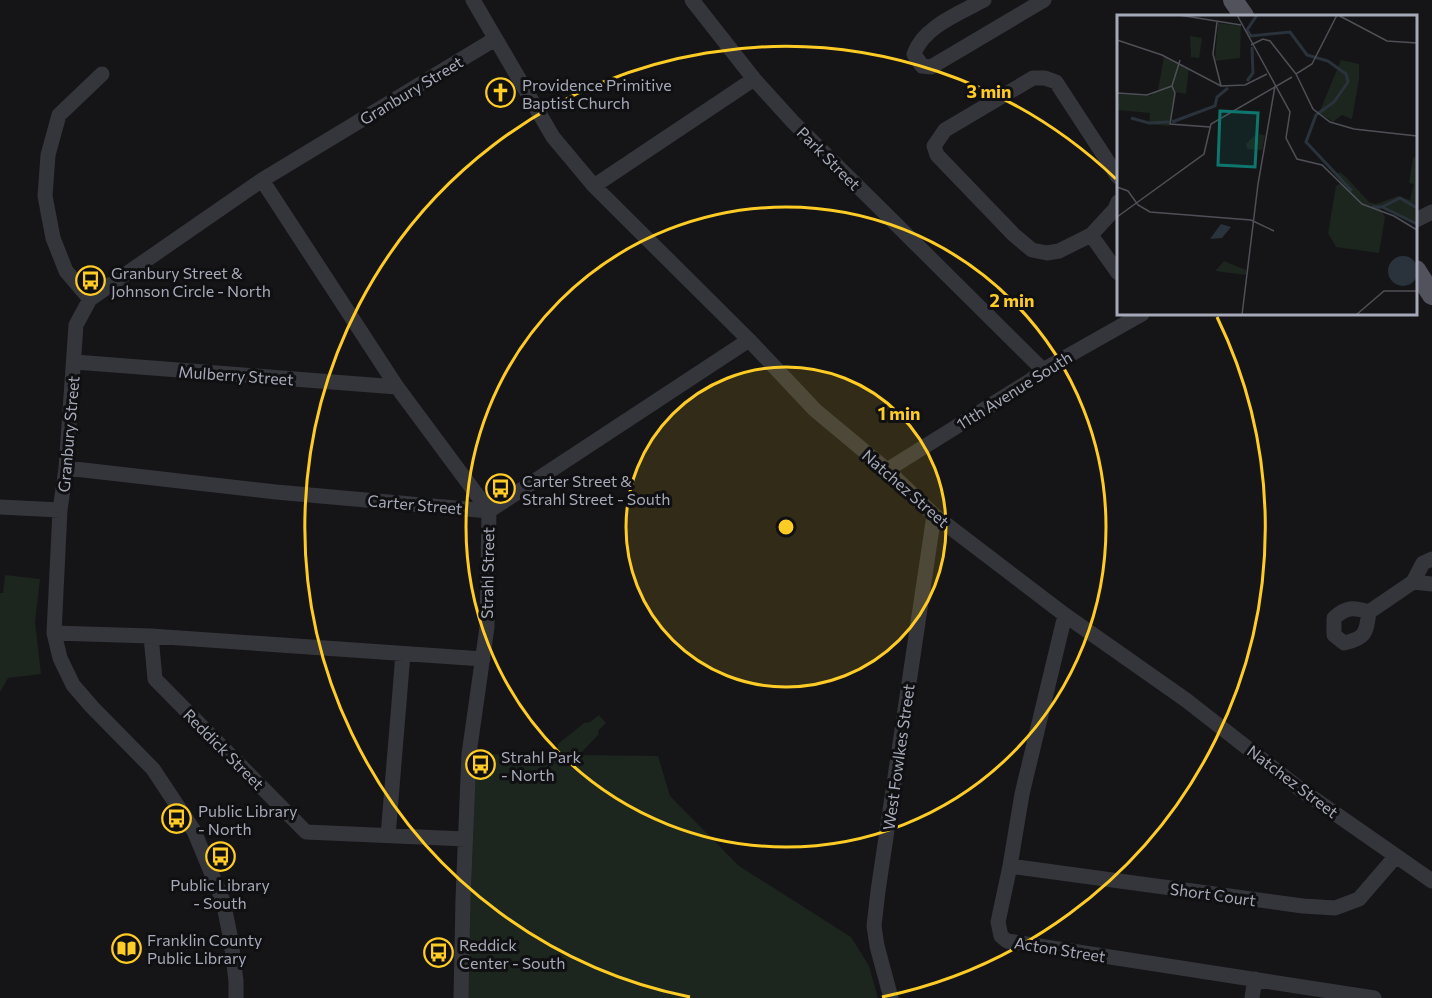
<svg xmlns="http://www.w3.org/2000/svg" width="1432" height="998" viewBox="0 0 1432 998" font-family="Commissioner,sans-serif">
	<rect width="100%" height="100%" fill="#151517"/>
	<!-- green -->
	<path fill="#1c251e" d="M 5,575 L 40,579 L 35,622 L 41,674 L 8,678 L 0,692 L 0,593 L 3,593 Z
		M 599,715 L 606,723 L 598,731 L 599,734 L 579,755 L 658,756 L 670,796 L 739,866 L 851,937 L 869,966 L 878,998 L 467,998 L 469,754 L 562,755 L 558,752 L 558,744 L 584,723 L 590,722 Z"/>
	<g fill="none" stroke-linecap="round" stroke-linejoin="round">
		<!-- minor -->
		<path stroke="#35363c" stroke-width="15" d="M 473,0 L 553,137 L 594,186 L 749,340 L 815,410 L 887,470 L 934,515 L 1065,615 L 1186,700 L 1300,789 L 1432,881
			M 692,0 L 754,79 L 793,122 L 1043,370
			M 984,0 C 960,13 923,27 914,54 L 922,66 L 931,67 L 1044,0
			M 1118,177 L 1056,82 L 1045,78 L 1033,78 L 945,130 L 934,146 L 937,155 L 1014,235 L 1032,250 L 1047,253 L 1059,251 L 1091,235 L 1115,209 L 1118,202
			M 262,180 L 397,387 L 489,511 L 487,627 L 469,754 L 463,898 L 461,998
			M 594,186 L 754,79
			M 1416,220 L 1432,212
			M 1091,235 L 1118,273
			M 90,299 L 66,271 L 53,238 L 45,196 L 48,155 L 59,115 L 102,74
			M 75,362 L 397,387
			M 66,468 L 276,492 L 489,511 L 749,340
			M 887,470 L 1031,380 L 1043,370 L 1142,314
			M 0,507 L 60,510
			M 1413,582 L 1432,584
			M 1369,612 C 1353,607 1346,607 1334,618 L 1334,635 L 1344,643 C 1366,638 1366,633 1369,612 L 1413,582 L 1423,563 L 1432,559
			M 1065,615 L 1022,794 L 1010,866 L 998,922 L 1001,936 L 1007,941 L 1374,998
			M 54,633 L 151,636 L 155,679 L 306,832 L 465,839
			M 151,636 L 483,659
			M 388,836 L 403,654
			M 1010,866 L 1303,906 L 1335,908 L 1359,899 L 1396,856
			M 236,998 L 236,981 L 231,940 L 223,901 L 194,831 L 153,769 L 92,707 L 73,685 L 60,658 L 54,633 L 60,510 L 66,468 L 76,325 L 90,299 L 262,180 L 495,39
			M 891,998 L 877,946 L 874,926 L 878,891 L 934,515
			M 1252,998 L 1255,979"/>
		<!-- major -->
		<path stroke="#51525b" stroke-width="20" d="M 1233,0 L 1244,16
			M 1416,270 L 1432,295"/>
	</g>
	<!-- distance rings -->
	<circle cx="786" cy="527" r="160" fill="#ffcc25" fill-opacity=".12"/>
	<g fill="none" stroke="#ffcc25" stroke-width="3">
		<circle cx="786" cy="527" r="160"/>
		<circle cx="786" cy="527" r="320"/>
		<path d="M690 997A480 480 0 1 1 1116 179M1217 317A480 480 0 0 1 882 997"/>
	</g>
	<!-- icons -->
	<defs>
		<symbol id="church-ring" viewBox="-11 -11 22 22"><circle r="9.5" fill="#101012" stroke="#ffcc25" stroke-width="1.5"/><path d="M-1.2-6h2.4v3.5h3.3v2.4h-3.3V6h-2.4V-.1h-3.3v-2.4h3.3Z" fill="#ffcc25"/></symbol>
		<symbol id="bus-ring" viewBox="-11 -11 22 22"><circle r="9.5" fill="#101012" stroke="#ffcc25" stroke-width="1.5"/><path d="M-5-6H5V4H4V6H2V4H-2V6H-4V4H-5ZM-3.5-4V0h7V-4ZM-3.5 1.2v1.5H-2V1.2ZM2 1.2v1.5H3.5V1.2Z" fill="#ffcc25"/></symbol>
		<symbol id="library-ring" viewBox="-11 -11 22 22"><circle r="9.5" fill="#101012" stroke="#ffcc25" stroke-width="1.5"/><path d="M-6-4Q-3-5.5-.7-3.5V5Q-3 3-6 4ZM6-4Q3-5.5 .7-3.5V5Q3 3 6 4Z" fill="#ffcc25"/></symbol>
	</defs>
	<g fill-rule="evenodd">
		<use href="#church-ring" x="484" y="76" width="33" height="33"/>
		<use href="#bus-ring" x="74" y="264" width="33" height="33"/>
		<use href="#bus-ring" x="484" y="472" width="33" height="33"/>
		<use href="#bus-ring" x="464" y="748" width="33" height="33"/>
		<use href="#bus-ring" x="160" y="802" width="33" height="33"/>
		<use href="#bus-ring" x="204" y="840" width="33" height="33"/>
		<use href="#library-ring" x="110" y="932" width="33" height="33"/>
		<use href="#bus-ring" x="422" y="936" width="33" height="33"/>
	</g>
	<g text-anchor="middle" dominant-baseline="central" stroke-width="6" stroke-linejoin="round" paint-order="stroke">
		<!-- poi labels -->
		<g font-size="16" fill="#a6a9b8" stroke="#101012" text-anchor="start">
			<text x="522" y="84">Providence Primitive<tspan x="522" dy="18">Baptist Church</tspan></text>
			<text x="111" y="272">Granbury Street &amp;<tspan x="111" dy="18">Johnson Circle - North</tspan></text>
			<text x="522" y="480">Carter Street &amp;<tspan x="522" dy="18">Strahl Street - South</tspan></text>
			<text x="501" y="756">Strahl Park<tspan x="501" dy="18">- North</tspan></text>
			<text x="198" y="810">Public Library<tspan x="198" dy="18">- North</tspan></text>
			<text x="220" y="884" text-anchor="middle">Public Library<tspan x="220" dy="18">- South</tspan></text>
			<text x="147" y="939">Franklin County<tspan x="147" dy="18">Public Library</tspan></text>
			<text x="459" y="944">Reddick<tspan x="459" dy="18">Center - South</tspan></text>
		</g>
		<!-- street labels -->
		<g font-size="16" fill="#a6a9b8" stroke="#101012">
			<text transform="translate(411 90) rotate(-31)">Granbury Street</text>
			<text transform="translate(829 158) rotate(45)">Park Street</text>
			<text transform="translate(236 375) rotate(4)">Mulberry Street</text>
			<text transform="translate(1014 390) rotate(-32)">11th Avenue South</text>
			<text transform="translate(68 434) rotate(-85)">Granbury Street</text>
			<text transform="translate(906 488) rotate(41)">Natchez Street</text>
			<text transform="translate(415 504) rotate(5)">Carter Street</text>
			<text transform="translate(487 573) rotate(-89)">Strahl Street</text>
			<text transform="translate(224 749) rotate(45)">Reddick Street</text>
			<text transform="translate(898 757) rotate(-82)">West Fowlkes Street</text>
			<text transform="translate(1293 781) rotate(37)">Natchez Street</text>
			<text transform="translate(1213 894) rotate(8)">Short Court</text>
			<text transform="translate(1060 949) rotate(9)">Acton Street</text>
		</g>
	</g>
	<!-- overview -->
	<g transform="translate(1117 15)">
		<rect width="300" height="300" fill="#151517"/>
		<path d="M 101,8 L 124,11 L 123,43 L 98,46 ZM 73,21 L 85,23 L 82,43 L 74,42 ZM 47,42 L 72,54 L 69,79 L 58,77 L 52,111 L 32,109 L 33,98 L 0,95 L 2,79 L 33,81 L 41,75 ZM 224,45 L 242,49 L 242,64 L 235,104 L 225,100 L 216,107 L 202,98 ZM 139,119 L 148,120 L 145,135 L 130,134 L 129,129 ZM 300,141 L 300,210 L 262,191 L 268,202 L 262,238 L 219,232 L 211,218 L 219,171 L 224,168 L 218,159 L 223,157 L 230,163 L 252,187 L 259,189 L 281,181 L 293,185 L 297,169 L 292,168 L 296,143 ZM 107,246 L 129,255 L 129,260 L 98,256 Z" fill="#1c251e"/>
		<path d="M 104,209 L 114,212 L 105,223 L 93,224 ZM271 256a15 15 0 1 1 30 0a15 15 0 1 1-30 0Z" fill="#2a323c"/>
		<path fill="none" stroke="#2a323c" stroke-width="3" d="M 140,0 L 130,15 L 134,21 L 173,17 L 190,40 L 211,46 L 229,59 L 231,67 L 217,87 L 199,100 L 189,127 L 235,176M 130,66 L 136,58 L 135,32M 14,103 L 32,108 L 52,107M 55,107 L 98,91 L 100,82 L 111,73M 255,192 L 265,192 L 300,209M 265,192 L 283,183 L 300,193"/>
		<path fill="none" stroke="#4f5057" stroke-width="1.5" d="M 62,0 L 124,10M 120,0 L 173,97 L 169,123 L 180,144 L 205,150 L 245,189 L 277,201 L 300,215M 221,0 L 270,26 L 300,28M 100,7 L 96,39 L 104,71M 0,25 L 45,40 L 104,71 L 128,70 L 150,59M 134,30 L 146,24 L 153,26 L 179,59 L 195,49 L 220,0M 63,45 L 55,71 L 58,78 L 53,109 L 93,112M 179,59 L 196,94 L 213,107 L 237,114 L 300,121M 0,78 L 30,80 L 55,71M 0,172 L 11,176 L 21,190 L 33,197 L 134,205 L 157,216M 0,202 L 87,139 L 94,109 L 175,62M 125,300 L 141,169 L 158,71M 239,300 L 267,276 L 300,276"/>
		<path fill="#0f766e" fill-opacity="0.15" stroke="#0f766e" stroke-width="3" d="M 103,96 L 141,98 L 138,152 L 101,150 Z"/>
		<rect width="300" height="300" fill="none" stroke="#a6a9b8" stroke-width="3"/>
	</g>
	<circle cx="786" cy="527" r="9" fill="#ffcc25" stroke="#101012" stroke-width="3"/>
	<g font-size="18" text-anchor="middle" font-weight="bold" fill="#ffcc25" stroke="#101012" stroke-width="6" stroke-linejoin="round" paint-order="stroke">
		<text x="989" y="98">3 min</text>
		<text x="1012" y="307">2 min</text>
		<text x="899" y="420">1 min</text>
	</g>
</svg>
